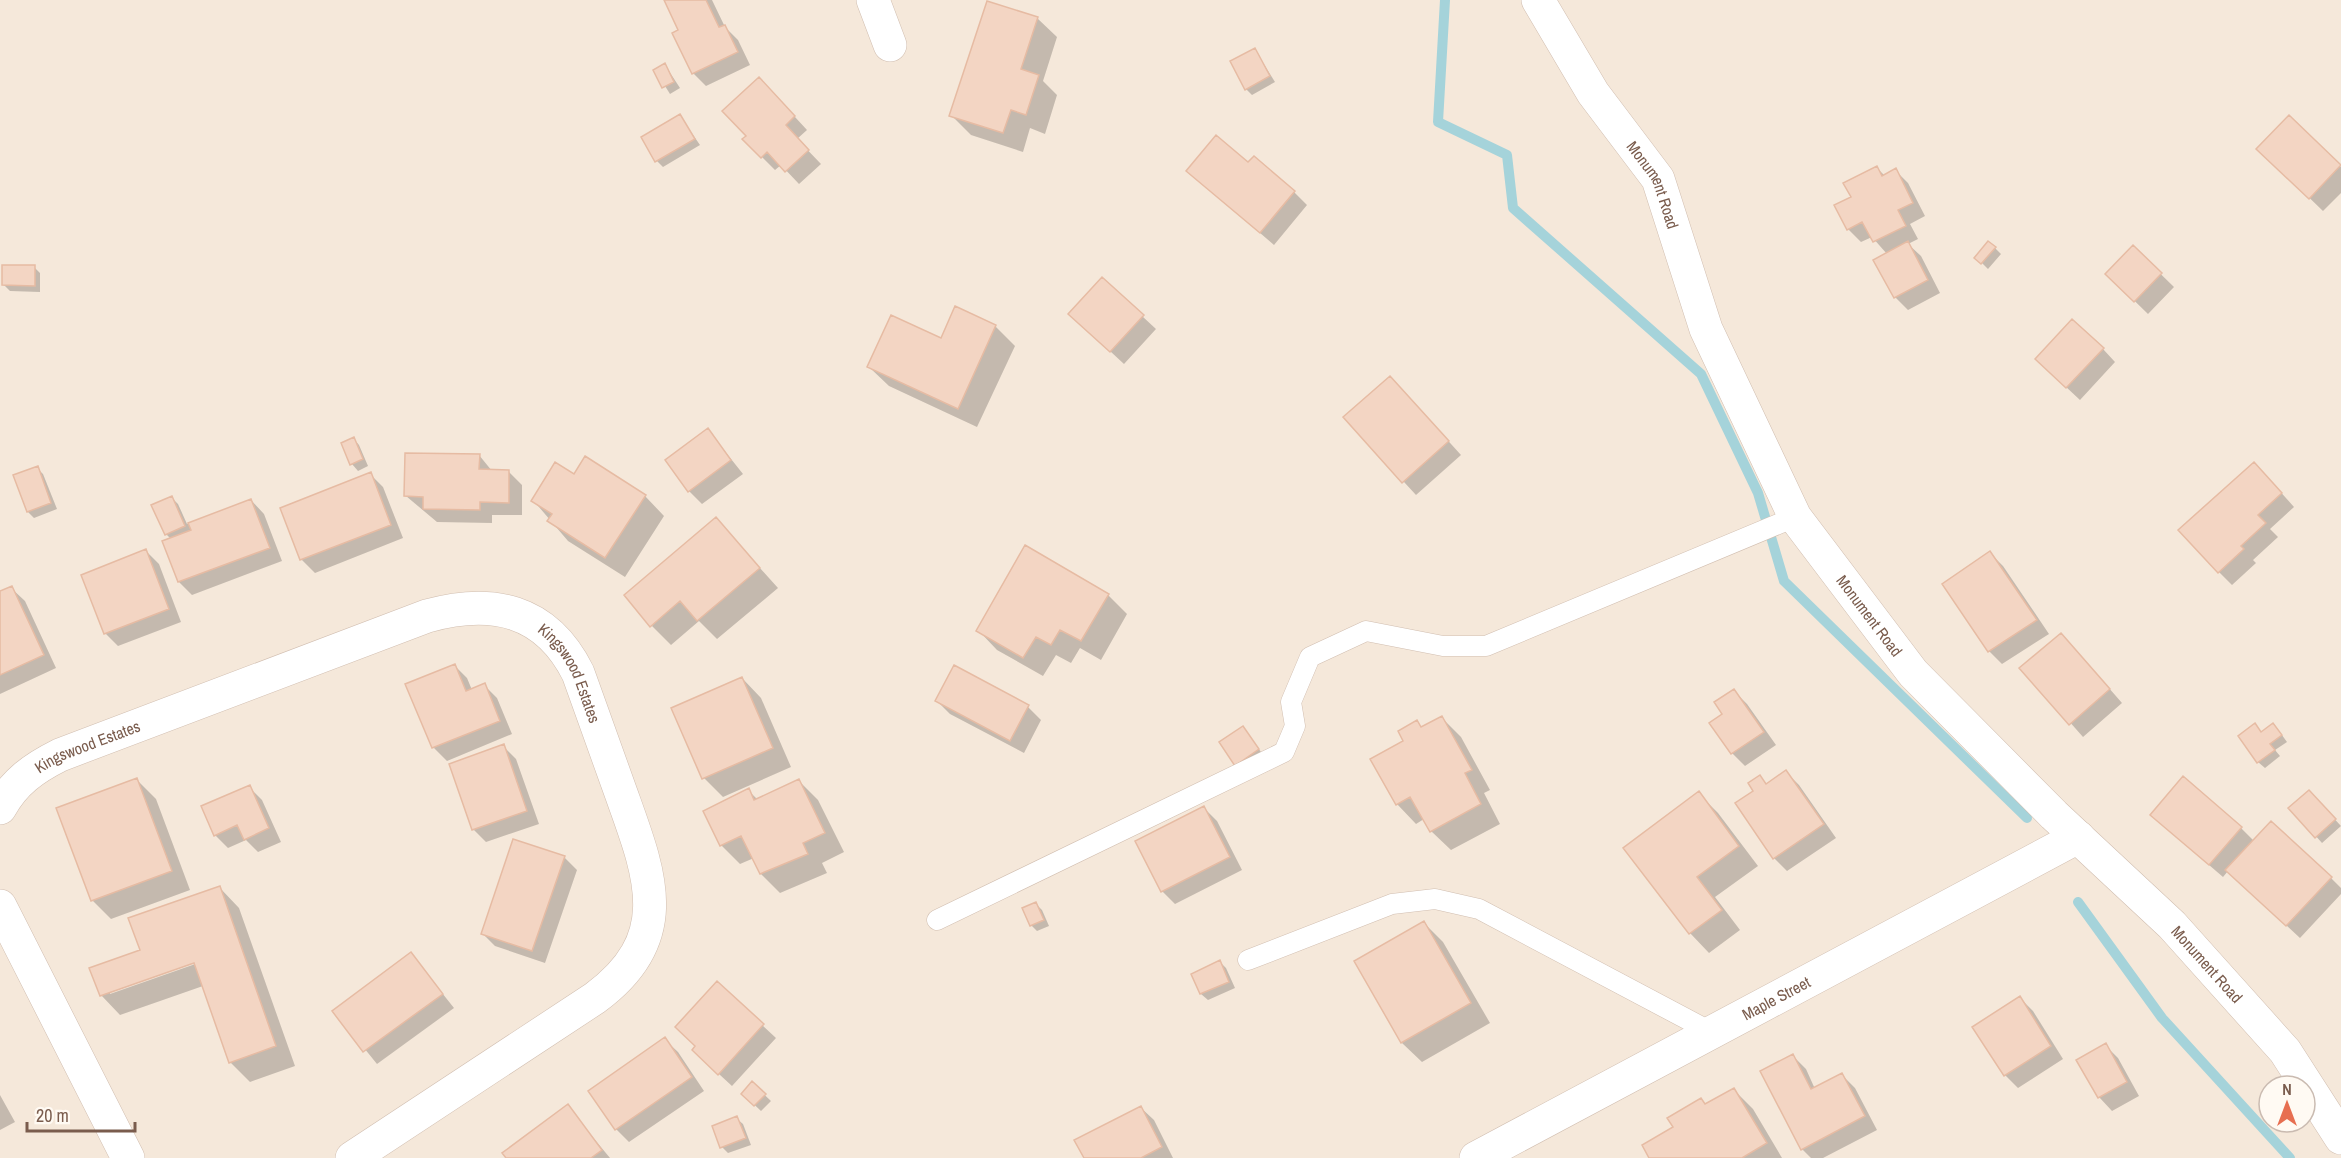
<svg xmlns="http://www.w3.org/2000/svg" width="2341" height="1158" viewBox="0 0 2341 1158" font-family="'Archivo Narrow',sans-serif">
	<rect width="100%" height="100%" fill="#fdf6ec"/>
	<!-- residential -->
	<path fill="#f5e8da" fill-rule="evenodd" d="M 0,0 L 2341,0 L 2341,1158 L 0,1158 ZM 2269,1086 L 2305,1086 L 2305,1122 L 2269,1122 Z"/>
	<!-- shadow -->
	<path fill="#0003" fill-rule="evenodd" d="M 665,0 L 712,0 L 725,27 L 738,40 L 750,65 L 706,86 L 693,73 L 680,31 Z
		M 1037,18 L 1057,37 L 1043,81 L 1057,95 L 1045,134 L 1030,128 L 1023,152 L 971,135 L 951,115 Z
		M 1255,50 L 1275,82 L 1252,95 L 1246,89 Z
		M 665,65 L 680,88 L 670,94 L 655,70 Z
		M 772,92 L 807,130 L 797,139 L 821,164 L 799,184 L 781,165 L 775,170 L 762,157 Z
		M 680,116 L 700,145 L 663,167 L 657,161 Z
		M 2289,117 L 2341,167 L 2341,193 L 2323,211 L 2259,149 Z
		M 1877,168 L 1885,176 L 1895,170 L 1908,183 L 1925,216 L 1910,224 L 1918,239 L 1908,244 L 1921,256 L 1940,293 L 1908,310 L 1895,297 L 1887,254 L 1872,237 L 1861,242 L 1848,229 L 1853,198 Z
		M 1188,171 L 1294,192 L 1307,205 L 1274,245 Z
		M 2133,247 L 2174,287 L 2148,314 L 2107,274 Z
		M 1995,248 L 2001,254 L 1988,269 L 1977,258 Z
		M 34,267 L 40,273 L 40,292 L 10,291 L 4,285 Z
		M 1102,279 L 1156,329 L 1124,364 L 1083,326 Z
		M 956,308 L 995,326 L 1015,346 L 977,427 L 889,386 L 869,367 L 942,340 Z
		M 2103,349 L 2115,362 L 2080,400 L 2050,372 Z
		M 1403,391 L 1461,455 L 1416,495 L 1345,418 Z
		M 708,430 L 743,474 L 702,504 L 689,491 Z
		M 353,438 L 359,445 L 368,466 L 358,471 L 352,464 L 343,443 Z
		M 479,455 L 492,471 L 509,472 L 522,485 L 522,515 L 492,515 L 492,523 L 437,522 L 406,496 Z
		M 37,468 L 43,474 L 57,509 L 34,518 L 28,512 Z
		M 370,474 L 383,487 L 403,538 L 315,573 L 301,559 Z
		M 574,476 L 645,496 L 664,516 L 625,577 L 568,541 L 533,500 Z
		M 2267,477 L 2294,507 L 2270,529 L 2278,537 L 2253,560 L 2256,563 L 2232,585 L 2219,572 Z
		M 172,498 L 178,504 L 187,524 L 251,500 L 264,514 L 282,561 L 192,595 L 179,582 L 171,539 L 166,534 Z
		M 716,519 L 778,588 L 717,639 L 699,621 L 671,645 L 652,626 Z
		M 146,551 L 159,564 L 181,622 L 118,646 L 105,633 Z
		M 1990,553 L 2003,566 L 2049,634 L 2002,664 L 1989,651 L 1944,584 Z
		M 11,588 L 25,601 L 56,668 L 0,694 L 0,593 Z
		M 1108,595 L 1127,614 L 1101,660 L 1080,648 L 1071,663 L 1056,655 L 1043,676 L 997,650 L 978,630 Z
		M 2074,648 L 2122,703 L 2083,737 L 2022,668 Z
		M 454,665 L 467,678 L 472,690 L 484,685 L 497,698 L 512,734 L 447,761 L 434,748 L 407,685 Z
		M 955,667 L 1028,707 L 1041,720 L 1024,753 L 950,714 L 937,701 Z
		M 742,678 L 761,698 L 791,767 L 723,797 L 704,778 Z
		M 1734,691 L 1747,704 L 1776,745 L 1745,766 L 1732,753 L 1711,724 L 1725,714 Z
		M 1441,717 L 1461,737 L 1490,790 L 1484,793 L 1500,824 L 1451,850 L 1431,831 L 1424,819 L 1416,824 L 1397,804 L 1405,741 L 1417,722 L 1422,728 Z
		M 2255,725 L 2262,733 L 2279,731 L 2287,742 L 2275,750 L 2280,756 L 2265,768 L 2258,762 Z
		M 1243,728 L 1264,756 L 1236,765 Z
		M 503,746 L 516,759 L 539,824 L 486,842 L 473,829 Z
		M 1786,772 L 1799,785 L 1836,838 L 1787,871 L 1774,858 L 1755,792 L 1760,777 L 1767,785 Z
		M 136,779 L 156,799 L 190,890 L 111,919 L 92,900 Z
		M 799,781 L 818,800 L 844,852 L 822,863 L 827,873 L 780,893 L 761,874 L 754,858 L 740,864 L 721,845 L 748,790 L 758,800 Z
		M 249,787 L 262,800 L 281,842 L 258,852 L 246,840 L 228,848 L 215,835 Z
		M 1698,793 L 1718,813 L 1758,866 L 1715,897 L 1740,930 L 1709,953 L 1690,933 Z
		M 2315,798 L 2341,826 L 2322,843 L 2291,808 Z
		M 1204,808 L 1217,821 L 1242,870 L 1175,904 L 1162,891 Z
		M 2166,828 L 2241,828 L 2254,841 L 2331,878 L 2341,888 L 2341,894 L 2300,938 L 2228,871 L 2223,877 Z
		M 564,857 L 577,870 L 545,963 L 495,946 L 482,933 Z
		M 220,888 L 239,908 L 295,1066 L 250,1082 L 230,1062 L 203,986 L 120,1015 L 101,995 L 141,951 ZM 200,960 L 201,962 L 110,994 L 110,991 Z
		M 1036,904 L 1042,910 L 1049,926 L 1037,931 L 1031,925 Z
		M 1424,923 L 1443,942 L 1490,1023 L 1422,1062 L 1402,1043 L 1356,962 Z
		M 411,954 L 454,1008 L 377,1064 L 334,1011 Z
		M 1220,962 L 1226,968 L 1235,988 L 1208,1000 L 1201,994 L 1193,974 Z
		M 717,983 L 776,1038 L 732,1086 L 707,1063 Z
		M 2020,998 L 2033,1011 L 2063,1059 L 2018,1088 L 2005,1075 Z
		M 664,1039 L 678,1052 L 704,1091 L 629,1142 L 616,1129 Z
		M 2105,1045 L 2118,1058 L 2139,1096 L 2112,1111 L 2099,1097 L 2078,1060 Z
		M 1793,1056 L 1806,1069 L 1815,1089 L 1842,1075 L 1855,1088 L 1877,1130 L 1823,1158 L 1811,1158 L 1802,1149 Z
		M 752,1083 L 771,1101 L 761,1111 L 743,1094 Z
		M 1734,1090 L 1753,1109 L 1782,1158 L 1651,1158 L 1675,1128 Z
		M 0,1095 L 15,1122 L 0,1130 Z
		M 567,1106 L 610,1158 L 508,1158 Z
		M 1140,1107 L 1154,1120 L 1173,1158 L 1085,1158 Z
		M 736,1118 L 743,1124 L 751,1145 L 728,1153 L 722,1147 Z"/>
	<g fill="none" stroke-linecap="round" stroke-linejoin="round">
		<!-- stream -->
		<path stroke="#a5d3da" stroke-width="10" d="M 1445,0 L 1438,122 L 1507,155 L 1513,208 L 1701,374 L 1758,493 L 1784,581 L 2027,818
			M 2078,902 L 2162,1018 L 2290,1158"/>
	</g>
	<!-- building -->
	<path fill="#f3d5c3" stroke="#e6bba3" stroke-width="1.5" d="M 664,0 L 706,0 L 719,27 L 725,25 L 738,52 L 692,74 L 672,33 L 678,30 Z
		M 987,1 L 1038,17 L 1021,69 L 1039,75 L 1026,115 L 1011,110 L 1003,133 L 949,116 Z
		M 1255,48 L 1270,76 L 1245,90 L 1230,61 Z
		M 665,63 L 674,82 L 662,88 L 653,70 Z
		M 759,77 L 795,116 L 786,125 L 809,150 L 785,172 L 767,152 L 761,158 L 742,139 L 746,136 L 722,111 Z
		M 680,114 L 695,139 L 655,162 L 641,137 Z
		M 2289,115 L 2341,165 L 2309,199 L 2256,149 Z
		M 1216,135 L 1248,162 L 1254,156 L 1295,191 L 1260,233 L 1186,171 Z
		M 1877,166 L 1882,176 L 1896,168 L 1913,203 L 1898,210 L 1906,226 L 1873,242 L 1862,222 L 1847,230 L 1834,205 L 1851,197 L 1843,183 Z
		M 1908,241 L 1928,280 L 1894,298 L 1873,260 Z
		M 1988,241 L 1996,247 L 1981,264 L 1974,258 Z
		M 2133,245 L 2162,273 L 2134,302 L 2105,274 Z
		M 2,265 L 35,265 L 35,286 L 2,285 Z
		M 1102,277 L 1144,315 L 1110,352 L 1068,314 Z
		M 955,306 L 996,325 L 958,409 L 867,367 L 891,315 L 941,338 Z
		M 2072,319 L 2104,348 L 2066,388 L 2035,359 Z
		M 1390,376 L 1449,441 L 1402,483 L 1343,417 Z
		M 708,428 L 731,460 L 688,492 L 665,460 Z
		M 354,437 L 363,459 L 350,465 L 341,443 Z
		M 405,453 L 480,454 L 479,469 L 509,470 L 509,503 L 480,502 L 480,510 L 423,509 L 423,497 L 404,496 Z
		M 585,456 L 646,495 L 605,558 L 547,521 L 552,514 L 531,501 L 555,462 L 574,474 Z
		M 2254,462 L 2282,493 L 2258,515 L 2266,523 L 2241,546 L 2244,549 L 2218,573 L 2178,530 Z
		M 38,466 L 51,503 L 27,512 L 13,475 Z
		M 371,472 L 391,525 L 300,560 L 280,508 Z
		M 172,496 L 185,526 L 165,535 L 151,505 Z
		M 251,499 L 270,548 L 178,582 L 162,541 L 191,530 L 188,523 Z
		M 716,517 L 760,568 L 697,621 L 680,601 L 650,627 L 624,595 Z
		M 1025,545 L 1109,594 L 1081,641 L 1060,630 L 1051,645 L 1036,637 L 1023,658 L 976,631 Z
		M 146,549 L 169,609 L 104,634 L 81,575 Z
		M 1990,551 L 2037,620 L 1988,652 L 1942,584 Z
		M 12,586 L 44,655 L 0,675 L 0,591 Z
		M 2061,633 L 2110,689 L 2069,725 L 2019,668 Z
		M 455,664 L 466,691 L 485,683 L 500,721 L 432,748 L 405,684 Z
		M 954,665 L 1029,705 L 1010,741 L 935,701 Z
		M 742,677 L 773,748 L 702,779 L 671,708 Z
		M 1734,689 L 1764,732 L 1731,754 L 1709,723 L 1722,714 L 1714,702 Z
		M 1442,716 L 1472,770 L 1465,773 L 1481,804 L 1430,832 L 1410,797 L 1396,805 L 1370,759 L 1403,741 L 1398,731 L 1417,720 L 1421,727 Z
		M 2255,723 L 2261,732 L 2273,723 L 2282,735 L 2270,744 L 2275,750 L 2257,763 L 2238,736 Z
		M 1243,726 L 1259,749 L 1235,766 L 1219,742 Z
		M 504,744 L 527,811 L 472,830 L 449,764 Z
		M 1786,770 L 1824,824 L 1773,859 L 1735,803 L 1753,791 L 1748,783 L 1760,775 L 1766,784 Z
		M 2183,776 L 2242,827 L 2209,865 L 2150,815 Z
		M 137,778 L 172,871 L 91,901 L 56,808 Z
		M 799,779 L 825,833 L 803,843 L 808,854 L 760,874 L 741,836 L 720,846 L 703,811 L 749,788 L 754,800 Z
		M 250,785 L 269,828 L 244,840 L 237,825 L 214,836 L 201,806 Z
		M 2309,790 L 2336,819 L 2315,838 L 2288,808 Z
		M 1699,791 L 1739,846 L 1697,877 L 1722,910 L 1689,934 L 1623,848 Z
		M 1204,806 L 1230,857 L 1161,892 L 1135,841 Z
		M 2271,821 L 2332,877 L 2286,926 L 2225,870 Z
		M 513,839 L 565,856 L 532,951 L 481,934 Z
		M 220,886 L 276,1046 L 229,1063 L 194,963 L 100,996 L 89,968 L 140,950 L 128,918 Z
		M 1036,902 L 1044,920 L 1030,926 L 1022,908 Z
		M 1424,921 L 1471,1003 L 1401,1043 L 1354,961 Z
		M 411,952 L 443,994 L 363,1052 L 332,1011 Z
		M 1220,960 L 1229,982 L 1200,994 L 1191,974 Z
		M 717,981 L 764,1024 L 718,1075 L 692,1050 L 695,1046 L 675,1027 Z
		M 2020,996 L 2051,1046 L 2004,1076 L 1972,1027 Z
		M 665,1037 L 692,1077 L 615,1130 L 588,1091 Z
		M 2106,1043 L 2127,1082 L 2098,1098 L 2076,1060 Z
		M 1793,1054 L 1811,1089 L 1842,1073 L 1865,1116 L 1801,1150 L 1760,1071 Z
		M 752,1081 L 766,1094 L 754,1106 L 741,1094 Z
		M 1734,1088 L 1767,1143 L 1742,1158 L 1649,1158 L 1642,1145 L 1673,1127 L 1667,1118 L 1701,1098 L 1705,1104 Z
		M 568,1104 L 602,1150 L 591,1158 L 506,1158 L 502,1153 Z
		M 1141,1106 L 1162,1147 L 1141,1158 L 1084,1158 L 1074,1140 Z
		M 737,1116 L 746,1138 L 720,1148 L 712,1126 Z"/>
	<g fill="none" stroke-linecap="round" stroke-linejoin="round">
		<defs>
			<path id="lane" d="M 937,920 L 1284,752 L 1295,726 L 1291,702 L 1310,657 L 1366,631 L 1443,646 L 1486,646 L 1795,517
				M 1248,960 L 1392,904 L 1435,899 L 1479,909 L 1713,1033"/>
			<g id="street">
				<path d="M 873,0 L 890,45"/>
				<path id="s1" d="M 1538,0 L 1593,93 L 1658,179 L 1706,329 L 1795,517 L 1913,673 L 2054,815 L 2172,925 L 2285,1051 L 2341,1138"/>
				<path id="s2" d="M 0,808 C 14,782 34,768 60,755 L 427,616 C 492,598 546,609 578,673 C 592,713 607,753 621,793 C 650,874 677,938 595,998 L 352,1158"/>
				<path d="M 0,906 L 128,1158"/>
				<path id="s3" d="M 1476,1158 L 2078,837"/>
			</g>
		</defs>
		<!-- lane casing -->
		<use href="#lane" stroke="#d1beb0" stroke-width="21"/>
		<!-- street casing -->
		<use href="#street" stroke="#d1beb0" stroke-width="34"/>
		<!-- lane -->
		<use href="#lane" stroke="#fff" stroke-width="20"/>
		<!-- street -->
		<use href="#street" stroke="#fff" stroke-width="33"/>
	</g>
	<g text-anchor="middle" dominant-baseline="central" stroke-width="5" stroke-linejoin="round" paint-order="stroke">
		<!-- street labels -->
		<g font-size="16" fill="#7a5c4d" stroke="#fffaf3">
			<text stroke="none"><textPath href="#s1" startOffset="219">Monument Road</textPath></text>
			<text stroke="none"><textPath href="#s1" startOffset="705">Monument Road</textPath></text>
			<text stroke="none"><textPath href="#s2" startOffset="648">Kingswood Estates</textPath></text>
			<text stroke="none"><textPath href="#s2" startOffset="110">Kingswood Estates</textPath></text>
			<text stroke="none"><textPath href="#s1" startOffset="1191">Monument Road</textPath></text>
			<text stroke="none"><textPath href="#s3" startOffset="340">Maple Street</textPath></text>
		</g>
	</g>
	<!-- north arrow -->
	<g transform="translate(2287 1104)"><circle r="28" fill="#fffaf3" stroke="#cabbb1" stroke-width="1.5"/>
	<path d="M0-4.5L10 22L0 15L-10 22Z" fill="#e76f51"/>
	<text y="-9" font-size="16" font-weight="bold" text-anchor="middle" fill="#7a5c4d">N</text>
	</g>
	<!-- scale -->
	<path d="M27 1122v9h108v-9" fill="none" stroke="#7a5c4d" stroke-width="3"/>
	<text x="36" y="1122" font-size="18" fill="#7a5c4d" stroke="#fffaf3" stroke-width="4.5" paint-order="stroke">20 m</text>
</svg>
